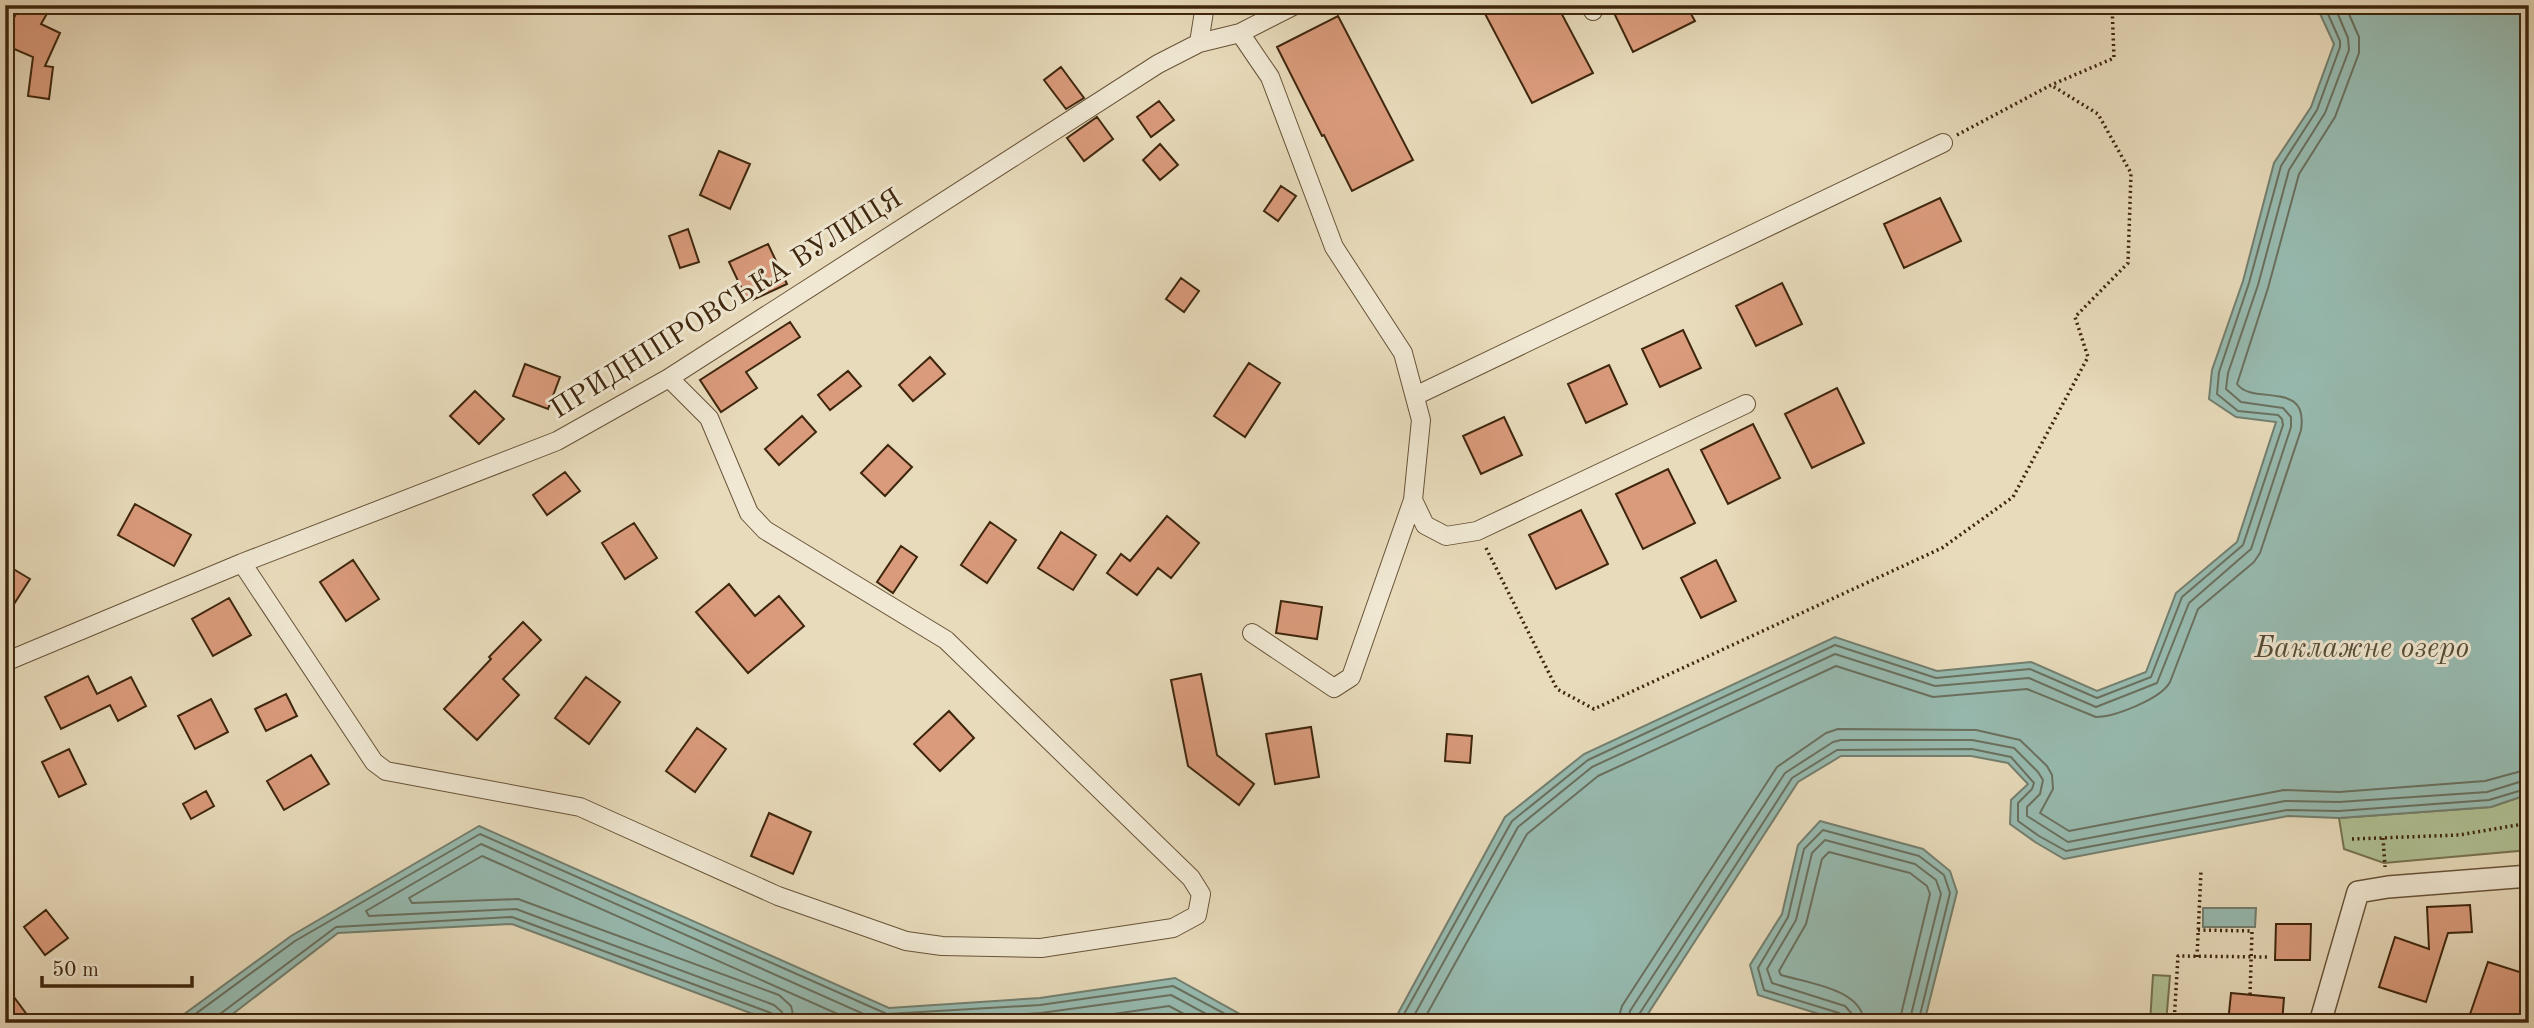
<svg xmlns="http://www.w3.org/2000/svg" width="2534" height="1028" viewBox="0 0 2534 1028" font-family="'Old Standard TT',serif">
	<rect width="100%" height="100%" fill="#e8dbbb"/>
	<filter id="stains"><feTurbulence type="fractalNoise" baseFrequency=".00286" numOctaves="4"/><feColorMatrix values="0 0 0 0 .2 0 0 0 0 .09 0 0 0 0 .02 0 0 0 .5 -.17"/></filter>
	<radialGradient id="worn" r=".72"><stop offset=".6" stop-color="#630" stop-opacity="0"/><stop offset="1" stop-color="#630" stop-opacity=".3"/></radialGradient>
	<!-- green -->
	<path fill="#b0c194" stroke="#777450" stroke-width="2" d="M 2529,794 L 2529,850 L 2384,863 L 2344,849 L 2339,818 L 2491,807 Z
		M 2153,975 L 2170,976 L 2166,1023 L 2150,1023 Z"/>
	<!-- water -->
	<path fill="#97bbb1" stroke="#737f6f" stroke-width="2" d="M 2316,5 L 2529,5 L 2529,794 L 2491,807 L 2339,818 L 2288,816 L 2064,859 L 2035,842 L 2010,824 L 2011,800 L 2028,784 L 2008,763 L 1971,756 L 1841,756 L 1798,782 L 1642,1023 L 1386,1023 L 1396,1017 L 1505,817 L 1584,754 L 1835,637 L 1937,671 L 2031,662 L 2097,691 L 2146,672 L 2176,593 L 2237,542 L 2276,422 L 2236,417 L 2209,399 L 2212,370 L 2243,281 L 2274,163 L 2311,107 L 2334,44 Z
		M 1820,821 L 1923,849 L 1950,871 L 1957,892 L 1924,1023 L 1848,1023 L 1758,995 L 1750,965 L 1782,914 L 1798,845 Z
		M 479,826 L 889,1008 L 1040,998 L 1175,978 L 1256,1023 L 777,1023 L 512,924 L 338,933 L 221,1023 L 172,1023 L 291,936 Z
		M 2203,908 L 2256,908 L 2255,927 L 2203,927 Z"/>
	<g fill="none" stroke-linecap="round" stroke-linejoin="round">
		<!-- shore -->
		<path stroke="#6a705f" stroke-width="2" d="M 183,1023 L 295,941 L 480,834 L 887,1014 L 1040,1005 L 1173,986 L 1242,1023
			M 217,1023 L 220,1014 L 336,927 L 512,917 L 771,1013 L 775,1017 L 776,1023
			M 785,1023 L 782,1012 L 774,1005 L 516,909 L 369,916 L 366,911 L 481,844 L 884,1023
			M 795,1023 L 791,1006 L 779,995 L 518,899 L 412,903 L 409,898 L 482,856 L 858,1023
			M 899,1023 L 1041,1013 L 1171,995 L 1223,1023
			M 1051,1023 L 1169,1006 L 1201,1023
			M 1399,1023 L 1512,821 L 1588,760 L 1835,645 L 1936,678 L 2030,669 L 2097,698 L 2151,677 L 2182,597 L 2243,545 L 2283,425 L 2282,419 L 2278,415 L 2238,411 L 2217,394 L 2219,372 L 2249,283 L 2281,166 L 2317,110 L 2340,47 L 2340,41 L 2324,5
			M 1410,1023 L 1518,827 L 1592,767 L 1835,654 L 1935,686 L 2029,678 L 2096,707 L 2157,683 L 2189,603 L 2251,549 L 2291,427 L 2291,417 L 2283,408 L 2241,402 L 2226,389 L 2228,373 L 2258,285 L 2289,170 L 2325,113 L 2349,50 L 2348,38 L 2334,5
			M 1422,1023 L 1527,834 L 1598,776 L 1836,666 L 1933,697 L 2027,689 L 2096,717 C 2114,717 2161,699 2170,682 L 2198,609 L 2254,562 L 2260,553 L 2301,430 C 2309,379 2253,406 2237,384 L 2268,288 L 2299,174 L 2335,117 L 2359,53 L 2359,37 L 2345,5
			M 1617,1023 L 1622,1006 L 1777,767 L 1826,733 L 1838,729 L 1976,730 L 2020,740 L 2047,766 L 2052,775 L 2053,789 L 2040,813 L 2069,831 L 2284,790 L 2339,792 L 2485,781 L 2529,769
			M 1628,1023 L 1630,1011 L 1785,773 L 1833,742 L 1841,740 L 1972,740 L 2014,748 L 2038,772 L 2043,780 L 2040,794 L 2027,807 L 2027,816 L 2068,842 L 2285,801 L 2339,802 L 2487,792 L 2529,779
			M 1637,1023 L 1638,1016 L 1792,778 L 1837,750 L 1972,749 L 2011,757 L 2034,783 L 2032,789 L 2018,803 L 2018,821 L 2039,836 L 2066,851 L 2287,810 L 2339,811 L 2489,800 L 2529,788
			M 1845,1023 L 1844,1017 L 1839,1013 L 1764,990 L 1758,968 L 1788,917 L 1804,849 L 1823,830 L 1919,856 L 1944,875 L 1950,893 L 1918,1023
			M 1854,1023 L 1852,1014 L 1845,1006 L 1772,983 L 1767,969 L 1796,920 L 1812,853 L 1825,840 L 1915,864 L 1936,880 L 1941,894 L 1909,1023
			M 1864,1023 C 1863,989 1808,983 1781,975 L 1779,971 L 1806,924 L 1822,859 L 1829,852 L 1910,873 L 1927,886 L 1930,894 L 1899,1023"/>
	</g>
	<!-- building -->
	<path fill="#da9b7c" stroke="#3e260d" stroke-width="2" d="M 20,5 L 52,5 L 41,24 L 60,33 L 45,66 L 53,67 L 49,99 L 28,96 L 33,57 L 5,45 L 5,37 Z
		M 1493,5 L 1557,5 L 1593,73 L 1532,103 L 1483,10 Z
		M 1630,5 L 1686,5 L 1695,21 L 1633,52 L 1614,13 Z
		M 1338,16 L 1413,160 L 1352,191 L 1324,135 L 1322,136 L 1277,47 Z
		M 1061,67 L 1084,98 L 1066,109 L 1044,80 Z
		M 1159,101 L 1174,120 L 1151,137 L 1137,117 Z
		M 1097,117 L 1113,139 L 1084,161 L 1067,138 Z
		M 1160,144 L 1178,165 L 1160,180 L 1143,160 Z
		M 719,151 L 750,164 L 730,209 L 700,195 Z
		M 1281,186 L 1296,196 L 1278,221 L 1264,211 Z
		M 1940,198 L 1961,241 L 1904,268 L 1884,224 Z
		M 688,229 L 699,262 L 680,268 L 669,236 Z
		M 768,244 L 787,284 L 748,302 L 729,262 Z
		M 1181,278 L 1199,291 L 1184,312 L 1166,299 Z
		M 1782,283 L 1802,324 L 1756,346 L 1736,306 Z
		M 790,322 L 800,337 L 746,372 L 757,388 L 721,412 L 700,380 Z
		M 1683,330 L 1701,368 L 1660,387 L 1642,349 Z
		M 930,357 L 945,374 L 913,401 L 899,385 Z
		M 1249,363 L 1280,383 L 1245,437 L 1214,416 Z
		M 525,364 L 560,377 L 548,409 L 513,396 Z
		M 1609,365 L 1627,404 L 1586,423 L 1568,384 Z
		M 848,371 L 861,386 L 830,410 L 818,395 Z
		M 1837,388 L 1864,443 L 1812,468 L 1785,414 Z
		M 475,391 L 504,419 L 479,444 L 450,416 Z
		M 802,416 L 816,432 L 779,465 L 765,449 Z
		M 1504,417 L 1522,455 L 1481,474 L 1463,436 Z
		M 1753,424 L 1780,478 L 1728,504 L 1701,450 Z
		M 888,445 L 912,467 L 885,496 L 861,473 Z
		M 1668,469 L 1695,523 L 1643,549 L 1616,494 Z
		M 565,472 L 580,491 L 547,515 L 533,495 Z
		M 135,504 L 191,535 L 174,566 L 118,535 Z
		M 1581,510 L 1608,564 L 1556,589 L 1529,535 Z
		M 1167,516 L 1199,543 L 1171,578 L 1158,568 L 1137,595 L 1107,573 L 1121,554 L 1130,561 Z
		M 990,522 L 1016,540 L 987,583 L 961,565 Z
		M 634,523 L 657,558 L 625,579 L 602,543 Z
		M 1061,532 L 1096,555 L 1073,590 L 1038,568 Z
		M 901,546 L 917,557 L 893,593 L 877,582 Z
		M 353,560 L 379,599 L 346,621 L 320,582 Z
		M 1716,560 L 1736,601 L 1701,618 L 1681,578 Z
		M 5,564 L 30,579 L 5,618 Z
		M 729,584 L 755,616 L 779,596 L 804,626 L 748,673 L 696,612 Z
		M 229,598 L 251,635 L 213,656 L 192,619 Z
		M 1281,601 L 1322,607 L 1317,639 L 1276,633 Z
		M 523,622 L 541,640 L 503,679 L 519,695 L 477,740 L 444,709 L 491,659 L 489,657 Z
		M 1201,674 L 1217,755 L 1254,784 L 1239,805 L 1188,766 L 1171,680 Z
		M 88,676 L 97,694 L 131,677 L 146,706 L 118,721 L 110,705 L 61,729 L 45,697 Z
		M 586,677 L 620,702 L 589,744 L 555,718 Z
		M 286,694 L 297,716 L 266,731 L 255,709 Z
		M 211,699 L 228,732 L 195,749 L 178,716 Z
		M 949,711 L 974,738 L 940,771 L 914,744 Z
		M 1311,727 L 1319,777 L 1275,784 L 1266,734 Z
		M 697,728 L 726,749 L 695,792 L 666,771 Z
		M 1447,734 L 1472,736 L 1470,763 L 1445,761 Z
		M 69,749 L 86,784 L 59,797 L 42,762 Z
		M 311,755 L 329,784 L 284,810 L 267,781 Z
		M 206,791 L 214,806 L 191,819 L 183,804 Z
		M 769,813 L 811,832 L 793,874 L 751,856 Z
		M 2470,905 L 2472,932 L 2448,933 L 2426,1002 L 2379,987 L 2395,937 L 2429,949 L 2427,907 Z
		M 46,910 L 68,938 L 45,955 L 24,927 Z
		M 2276,924 L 2311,924 L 2310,960 L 2275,960 Z
		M 2488,962 L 2529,975 L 2529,1002 L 2522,1023 L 2467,1023 Z
		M 5,985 L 28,1016 L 19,1023 L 5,1023 Z
		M 2231,993 L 2284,998 L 2282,1023 L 2228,1023 Z"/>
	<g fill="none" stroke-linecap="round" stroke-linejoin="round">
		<defs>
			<path id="minor" d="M 1590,5 L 1593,11
				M 1240,33 L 1270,77 L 1334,247 L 1403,353 L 1421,420 L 1413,500 L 1425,525 L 1446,536 L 1477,531 L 1746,404
				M 1199,43 L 1205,5
				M 1415,396 L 1943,143
				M 242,563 L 374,762 L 386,771 L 580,807 L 778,896 L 906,941 L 942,946 L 1041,948 L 1173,928 L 1197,915 L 1201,894 L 1191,878 L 946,640 L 765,530 L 749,513 L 709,418 L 669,378
				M 1252,633 L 1334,688 L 1351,677 L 1413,500
				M 5,662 L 242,563 L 557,441 L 669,378 L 1158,64 L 1199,43 L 1240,33 L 1295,5"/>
			<path id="tertiary" d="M 2320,1023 L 2358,892 L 2388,887 L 2529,876"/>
		</defs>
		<!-- minor casing -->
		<use href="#minor" stroke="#685338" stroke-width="20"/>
		<!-- tertiary casing -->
		<use href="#tertiary" stroke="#685338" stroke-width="24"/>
		<!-- path -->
		<path stroke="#3e260d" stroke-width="3.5" stroke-dasharray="2 3.5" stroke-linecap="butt" d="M 1957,135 L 2051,85 L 2114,58 L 2112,5
			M 1486,548 L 1557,689 L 1594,709 L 1942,548 L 2013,497 L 2088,357 L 2075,317 L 2128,263 L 2131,173 L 2098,114 L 2051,85
			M 2383,838 L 2385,867
			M 2352,839 L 2459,835 L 2529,823
			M 2198,930 L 2252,931 L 2250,995
			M 2197,957 L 2201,871
			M 2174,1023 L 2178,956 L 2270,957"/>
		<!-- minor -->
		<use href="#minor" stroke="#f0e8d3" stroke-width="18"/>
		<!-- tertiary -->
		<use href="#tertiary" stroke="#f0e8d3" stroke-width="21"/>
	</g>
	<g text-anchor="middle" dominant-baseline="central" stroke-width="6" stroke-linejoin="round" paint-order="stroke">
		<!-- street labels -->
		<g font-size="28" fill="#3e260d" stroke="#f0e8d3">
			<text transform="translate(727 305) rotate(-32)">ПРИДНІПРОВСЬКА ВУЛИЦЯ</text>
		</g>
		<!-- water labels -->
		<g font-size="30" font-style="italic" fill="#544b36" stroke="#f0e8d3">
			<text x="2362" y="649">Баклажне озеро</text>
		</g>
	</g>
	<!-- margin -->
	<rect width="2534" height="1028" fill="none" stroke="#e8dbbb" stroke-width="28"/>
	<rect x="7" y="7" width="2520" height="1014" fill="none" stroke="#3e260d" stroke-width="3.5"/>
	<rect x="14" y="14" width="2506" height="1000" fill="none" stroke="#3e260d" stroke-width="2"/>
	<!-- scale -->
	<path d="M42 976v10h150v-10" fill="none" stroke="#3e260d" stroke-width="3.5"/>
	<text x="52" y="976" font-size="21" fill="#3e260d" stroke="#f0e8d3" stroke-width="5" paint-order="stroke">50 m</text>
	<rect width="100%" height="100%" filter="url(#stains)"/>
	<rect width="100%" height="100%" fill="url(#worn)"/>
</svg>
